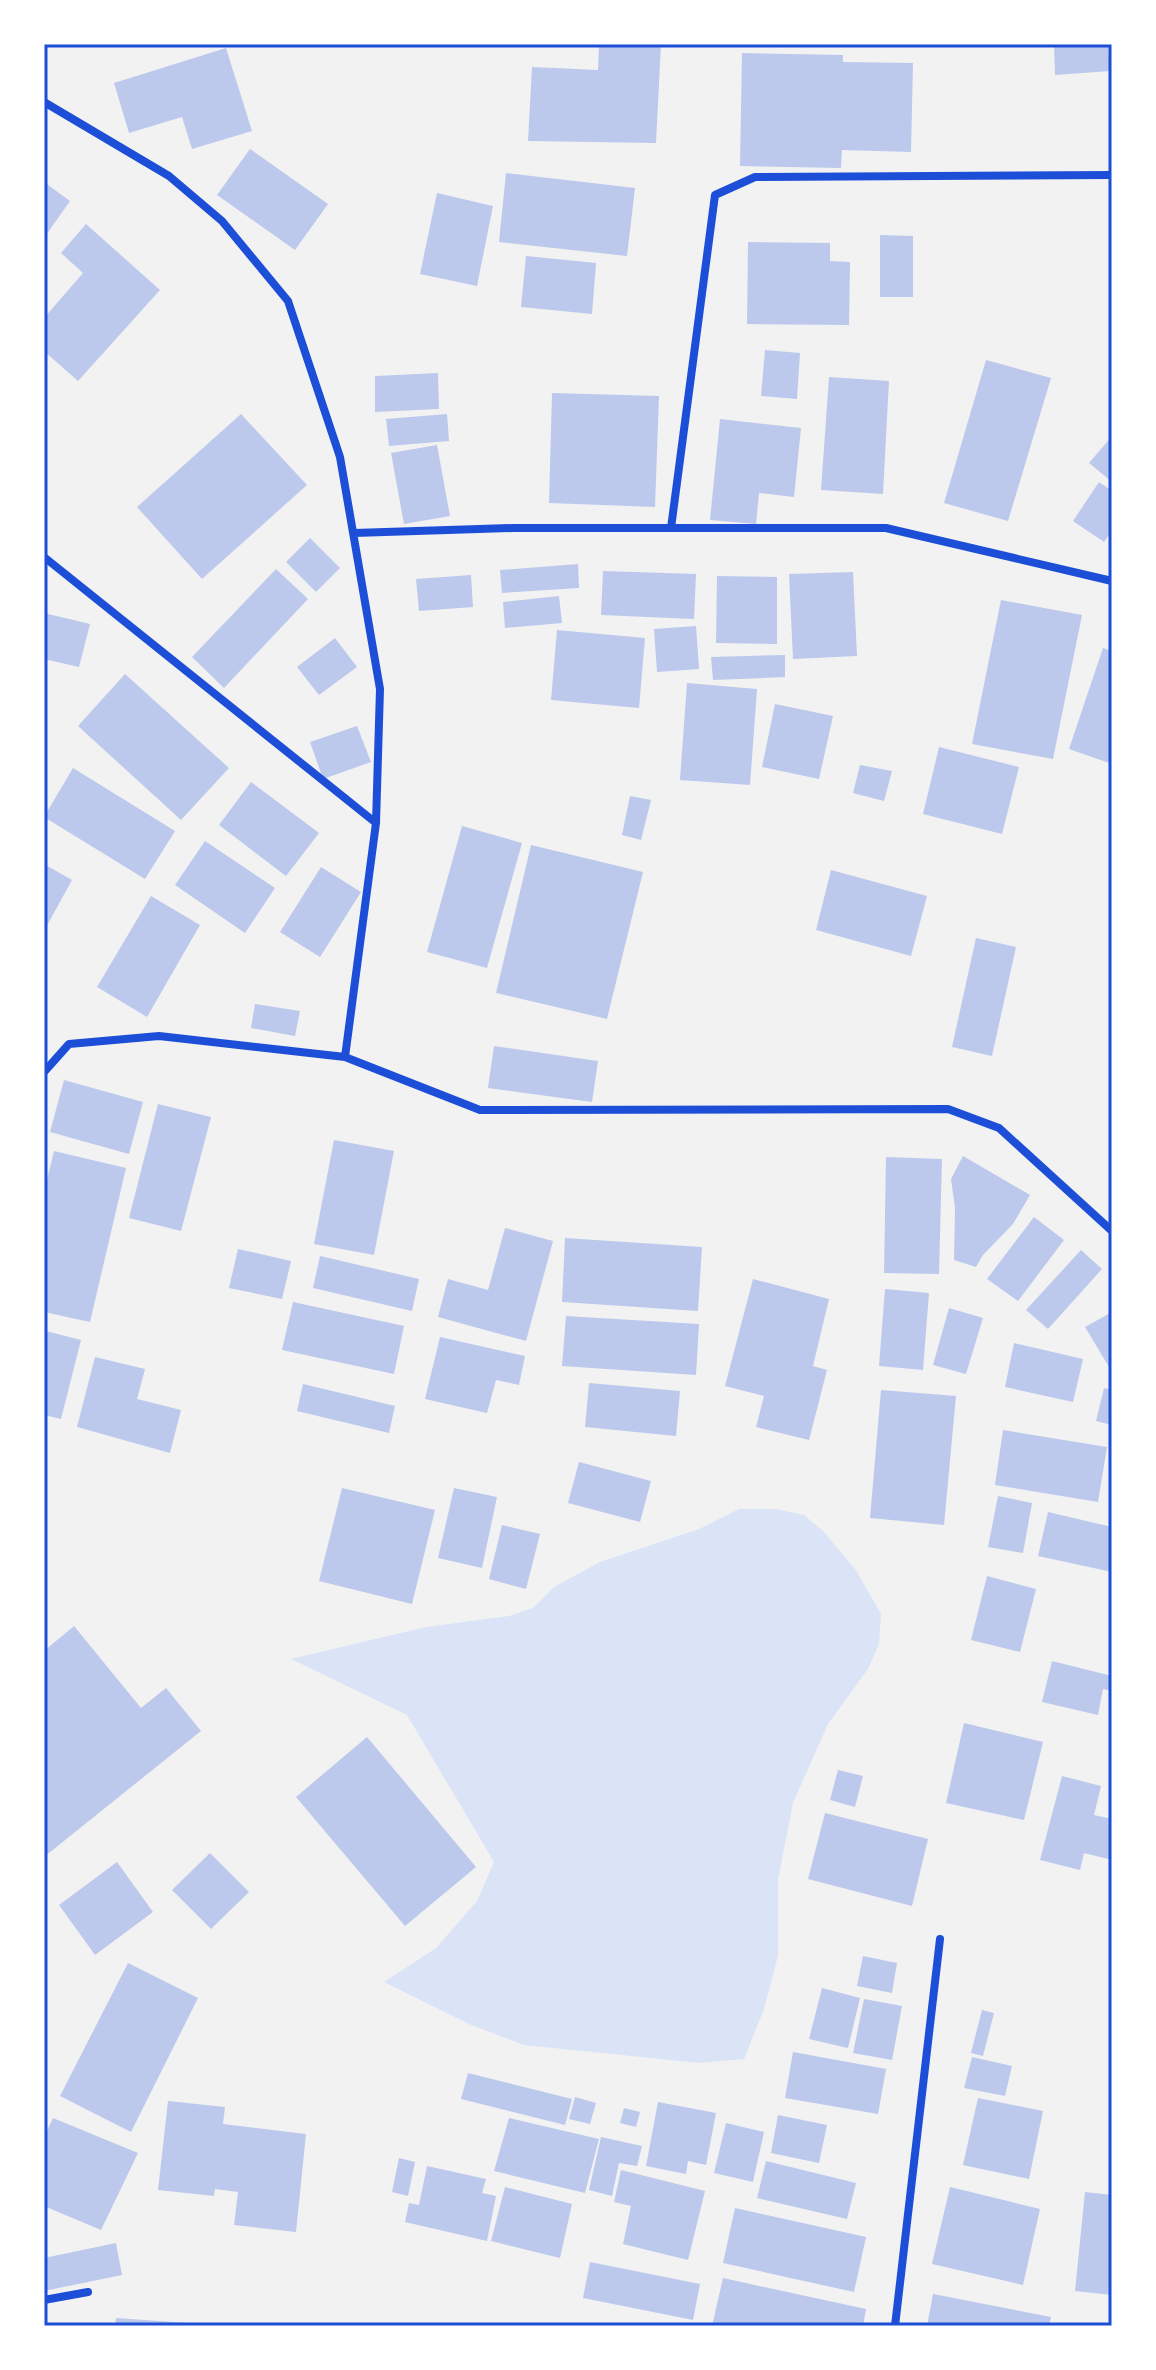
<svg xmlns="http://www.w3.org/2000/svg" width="1156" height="2370" viewBox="0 0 1156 2370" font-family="Signika,sans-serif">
	<rect width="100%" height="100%" fill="#f2f2f2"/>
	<!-- green -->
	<path fill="#dbe4f7" d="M 739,1509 L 776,1509 L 804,1515 L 823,1531 L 856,1570 L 881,1614 L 879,1644 L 868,1669 L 828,1724 L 793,1803 L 778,1880 L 778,1956 L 764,2009 L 744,2059 L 699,2063 L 524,2045 L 471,2025 L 384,1982 L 436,1948 L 477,1901 L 494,1862 L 407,1715 L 291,1659 L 426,1627 L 509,1616 L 533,1608 L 554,1587 L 600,1562 L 699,1529 Z"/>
	<!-- building -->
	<path fill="#bdc9ec" d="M 599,44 L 661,44 L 656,143 L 528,141 L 532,67 L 598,70 Z
		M 1054,44 L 1108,44 L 1110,71 L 1055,75 Z
		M 226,48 L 252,131 L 192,149 L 182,117 L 129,133 L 114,83 Z
		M 742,53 L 843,55 L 843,62 L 913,63 L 911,152 L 842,150 L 841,168 L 740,166 Z
		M 250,149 L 328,204 L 295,250 L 217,195 Z
		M 506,173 L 635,188 L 627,256 L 499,242 Z
		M 44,182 L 70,201 L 44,238 Z
		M 437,193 L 493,206 L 477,286 L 420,274 Z
		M 86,224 L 160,290 L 78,381 L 44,351 L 44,318 L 83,273 L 61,253 Z
		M 880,235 L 913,236 L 913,297 L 880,297 Z
		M 748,242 L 830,243 L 830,261 L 850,262 L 849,325 L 747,324 Z
		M 526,256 L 596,263 L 592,314 L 521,307 Z
		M 765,350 L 800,353 L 797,399 L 761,396 Z
		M 986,360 L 1051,378 L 1008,521 L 944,503 Z
		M 438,373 L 439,409 L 375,412 L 375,376 Z
		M 829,377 L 889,381 L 883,494 L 821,490 Z
		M 552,393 L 659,396 L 655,507 L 549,503 Z
		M 241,414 L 307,485 L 202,579 L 137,507 Z
		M 447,414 L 449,441 L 389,446 L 386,419 Z
		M 720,419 L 801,428 L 794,497 L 759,493 L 756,524 L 710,520 Z
		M 1112,436 L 1112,482 L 1089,463 Z
		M 437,445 L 450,516 L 404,524 L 391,453 Z
		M 1099,482 L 1112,491 L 1112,530 L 1104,542 L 1073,521 Z
		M 310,538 L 340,568 L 316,592 L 286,562 Z
		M 578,564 L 579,588 L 502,593 L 500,570 Z
		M 276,569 L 308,599 L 224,688 L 192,657 Z
		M 603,571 L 696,574 L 694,619 L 601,615 Z
		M 853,572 L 857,656 L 793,659 L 789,574 Z
		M 471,575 L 473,607 L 419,611 L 416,579 Z
		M 717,576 L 777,577 L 777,644 L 716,643 Z
		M 559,596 L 562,623 L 505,628 L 503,602 Z
		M 1001,600 L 1082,615 L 1053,759 L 972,744 Z
		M 44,613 L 90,624 L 79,667 L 44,659 Z
		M 696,626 L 699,669 L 657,672 L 654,629 Z
		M 557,630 L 645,638 L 639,708 L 551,700 Z
		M 335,638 L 357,667 L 319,695 L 297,667 Z
		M 1103,648 L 1112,651 L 1112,764 L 1069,749 Z
		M 785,655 L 785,677 L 713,680 L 711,657 Z
		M 125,674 L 229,768 L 181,820 L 78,726 Z
		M 687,683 L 757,689 L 750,785 L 680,780 Z
		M 775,704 L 833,716 L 819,779 L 762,767 Z
		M 357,726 L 371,762 L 323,779 L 310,742 Z
		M 939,747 L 1019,767 L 1002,834 L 923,814 Z
		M 860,765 L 892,771 L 884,801 L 853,793 Z
		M 73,768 L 175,831 L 145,879 L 44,817 Z
		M 251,782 L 319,833 L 286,876 L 219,825 Z
		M 630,796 L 651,800 L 641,840 L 622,835 Z
		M 462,826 L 522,843 L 487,968 L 427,952 Z
		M 205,841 L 275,888 L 245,933 L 175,885 Z
		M 531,845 L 643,872 L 607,1019 L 496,993 Z
		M 44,864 L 72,880 L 44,931 Z
		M 321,867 L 361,892 L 320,957 L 280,932 Z
		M 831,870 L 927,896 L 911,956 L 816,930 Z
		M 151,896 L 200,925 L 147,1017 L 97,987 Z
		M 976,938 L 1016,947 L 992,1056 L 952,1047 Z
		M 255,1004 L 300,1011 L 295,1036 L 251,1028 Z
		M 494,1046 L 598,1061 L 592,1102 L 488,1088 Z
		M 64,1080 L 143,1102 L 129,1154 L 50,1132 Z
		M 158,1104 L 211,1117 L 181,1231 L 129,1218 Z
		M 334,1140 L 394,1151 L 374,1255 L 314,1244 Z
		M 54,1151 L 126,1168 L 90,1322 L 44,1312 L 44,1192 Z
		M 963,1156 L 1030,1195 L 1013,1224 L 983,1255 L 976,1267 L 954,1260 L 955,1208 L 951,1179 Z
		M 886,1157 L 942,1159 L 939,1274 L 884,1273 Z
		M 1034,1217 L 1064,1240 L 1018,1301 L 987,1279 Z
		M 505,1228 L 553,1241 L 526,1341 L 438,1317 L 448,1279 L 488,1290 Z
		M 565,1238 L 702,1247 L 698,1311 L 562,1302 Z
		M 238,1249 L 291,1261 L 282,1299 L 229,1288 Z
		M 1081,1250 L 1102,1269 L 1048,1329 L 1026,1310 Z
		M 320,1256 L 419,1279 L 412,1311 L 313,1288 Z
		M 753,1279 L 829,1299 L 813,1366 L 827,1370 L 809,1440 L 756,1427 L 764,1396 L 725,1386 Z
		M 885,1289 L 929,1293 L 923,1370 L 879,1366 Z
		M 293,1302 L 404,1326 L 394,1374 L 282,1350 Z
		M 949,1308 L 983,1318 L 966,1374 L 933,1365 Z
		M 1112,1312 L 1112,1372 L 1085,1327 Z
		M 566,1316 L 699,1324 L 696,1375 L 562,1366 Z
		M 46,1331 L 81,1340 L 61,1419 L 44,1415 Z
		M 440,1337 L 525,1356 L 519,1385 L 496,1380 L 487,1413 L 425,1399 Z
		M 1014,1343 L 1083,1359 L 1073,1402 L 1005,1387 Z
		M 95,1357 L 145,1369 L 137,1399 L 181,1410 L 170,1453 L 77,1427 Z
		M 589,1383 L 680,1391 L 676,1436 L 585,1427 Z
		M 303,1384 L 395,1406 L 389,1433 L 297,1411 Z
		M 1104,1388 L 1112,1390 L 1112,1425 L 1096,1421 Z
		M 881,1390 L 956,1396 L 944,1525 L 870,1518 Z
		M 1003,1430 L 1107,1447 L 1098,1502 L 995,1485 Z
		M 579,1462 L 651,1481 L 640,1522 L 568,1503 Z
		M 342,1488 L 435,1510 L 412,1604 L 319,1581 Z
		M 454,1488 L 497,1497 L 482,1568 L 438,1558 Z
		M 998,1496 L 1032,1503 L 1023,1553 L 988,1547 Z
		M 1048,1512 L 1112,1527 L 1112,1572 L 1038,1556 Z
		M 502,1525 L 540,1534 L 526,1589 L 489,1579 Z
		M 987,1576 L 1036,1589 L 1020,1652 L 971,1640 Z
		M 74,1626 L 141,1708 L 166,1688 L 201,1731 L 44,1857 L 44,1651 Z
		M 1052,1661 L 1112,1676 L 1112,1691 L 1103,1689 L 1098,1715 L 1042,1702 Z
		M 964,1723 L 1043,1742 L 1024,1820 L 946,1803 Z
		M 367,1737 L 476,1867 L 405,1926 L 296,1797 Z
		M 838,1770 L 863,1776 L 855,1807 L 830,1800 Z
		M 1062,1776 L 1101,1786 L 1094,1815 L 1112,1819 L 1112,1860 L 1084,1853 L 1080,1870 L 1040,1860 Z
		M 825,1813 L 928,1839 L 912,1906 L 808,1879 Z
		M 210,1853 L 249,1892 L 211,1929 L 172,1890 Z
		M 117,1862 L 153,1912 L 95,1955 L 59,1905 Z
		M 863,1956 L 897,1963 L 892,1993 L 857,1986 Z
		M 128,1963 L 198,1998 L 131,2132 L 60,2096 Z
		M 822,1988 L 860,1998 L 848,2048 L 809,2039 Z
		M 864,1999 L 902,2006 L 892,2060 L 853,2053 Z
		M 982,2010 L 994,2013 L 983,2056 L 971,2053 Z
		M 793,2052 L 886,2069 L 878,2114 L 785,2098 Z
		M 972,2057 L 1012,2066 L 1005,2096 L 964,2088 Z
		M 468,2073 L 572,2099 L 565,2125 L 461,2099 Z
		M 575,2097 L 596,2103 L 590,2124 L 569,2119 Z
		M 978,2098 L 1043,2111 L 1029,2179 L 963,2165 Z
		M 168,2101 L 225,2107 L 223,2124 L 306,2134 L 296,2232 L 234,2225 L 238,2192 L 215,2189 L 214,2196 L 158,2190 Z
		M 658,2102 L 716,2113 L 706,2165 L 688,2161 L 686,2174 L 646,2166 Z
		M 624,2108 L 640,2112 L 636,2127 L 620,2123 Z
		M 778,2115 L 827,2125 L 819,2163 L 771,2153 Z
		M 53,2118 L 138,2153 L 101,2230 L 44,2206 L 44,2137 Z
		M 509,2118 L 599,2139 L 585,2193 L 494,2171 Z
		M 726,2123 L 764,2132 L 753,2182 L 714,2173 Z
		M 601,2137 L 642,2146 L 637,2166 L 619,2163 L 612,2196 L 589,2190 Z
		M 399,2158 L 415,2162 L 408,2196 L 392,2192 Z
		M 766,2161 L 856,2183 L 847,2219 L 757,2198 Z
		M 427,2166 L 486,2179 L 482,2193 L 496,2196 L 487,2241 L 405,2222 L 409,2203 L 419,2205 Z
		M 621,2170 L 705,2191 L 688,2260 L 623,2244 L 631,2206 L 614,2202 Z
		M 505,2187 L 572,2204 L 560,2258 L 491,2241 Z
		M 950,2187 L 1040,2209 L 1023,2285 L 932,2264 Z
		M 1085,2192 L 1112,2195 L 1112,2295 L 1075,2291 Z
		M 735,2208 L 866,2237 L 854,2292 L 723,2263 Z
		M 116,2243 L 122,2275 L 44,2291 L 44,2258 Z
		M 590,2262 L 700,2284 L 693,2320 L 583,2298 Z
		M 723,2278 L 866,2309 L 863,2326 L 712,2326 Z
		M 933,2294 L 1051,2317 L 1049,2326 L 927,2326 Z
		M 116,2318 L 202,2324 L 202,2326 L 115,2326 Z"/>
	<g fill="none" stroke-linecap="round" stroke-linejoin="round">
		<!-- minor -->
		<path stroke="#1d4ed8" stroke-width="8" d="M 44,102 L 169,176 L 222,221 L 288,301 L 340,457 L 380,689 L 376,823 L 345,1057
			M 671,528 L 715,195 L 755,177 L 1112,175
			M 354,533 L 513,528 L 886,528 L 1112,581
			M 44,557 L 376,823
			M 44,1072 L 69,1044 L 159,1036 L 345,1057 L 480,1110 L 948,1109 L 999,1128 L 1112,1231
			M 44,2300 L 88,2292
			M 895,2326 L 940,1939"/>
	</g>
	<!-- border -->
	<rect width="1156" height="2370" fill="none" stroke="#ffffff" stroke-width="92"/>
	<rect x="46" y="46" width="1064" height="2278" fill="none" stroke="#1d4ed8" stroke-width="3"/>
</svg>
